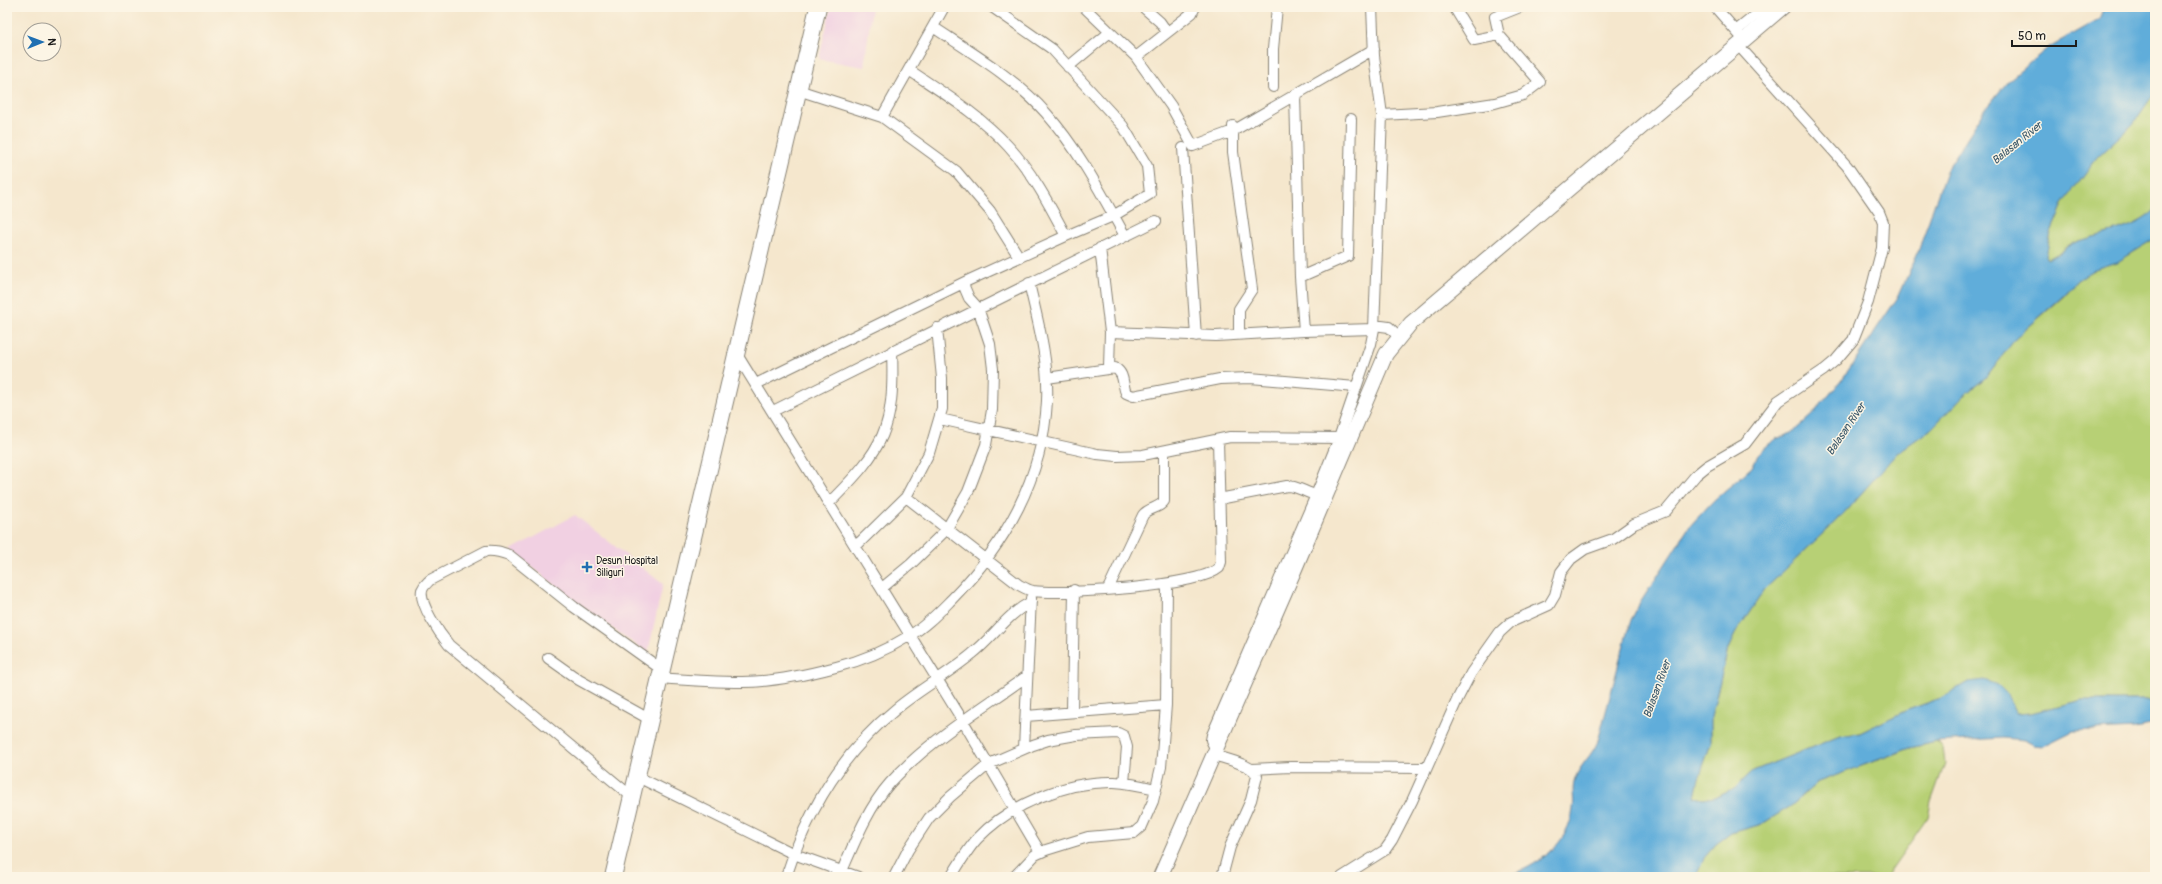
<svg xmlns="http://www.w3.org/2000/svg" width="2162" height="884" viewBox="0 0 2162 884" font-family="Pangolin,sans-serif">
	<rect width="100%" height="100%" fill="#fcf5e5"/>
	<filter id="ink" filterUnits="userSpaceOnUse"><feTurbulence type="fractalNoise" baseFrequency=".025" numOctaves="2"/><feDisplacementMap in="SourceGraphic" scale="8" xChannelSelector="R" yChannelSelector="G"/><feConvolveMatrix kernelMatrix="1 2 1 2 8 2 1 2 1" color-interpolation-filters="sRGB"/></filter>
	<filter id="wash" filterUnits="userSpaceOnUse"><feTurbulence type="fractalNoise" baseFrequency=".012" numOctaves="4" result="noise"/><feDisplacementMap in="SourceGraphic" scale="16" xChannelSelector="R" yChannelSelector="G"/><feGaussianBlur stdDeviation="0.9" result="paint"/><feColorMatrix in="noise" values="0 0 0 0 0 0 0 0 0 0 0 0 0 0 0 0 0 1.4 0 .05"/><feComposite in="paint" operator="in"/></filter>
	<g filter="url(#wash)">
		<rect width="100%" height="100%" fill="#f5e7cd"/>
		<!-- built -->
		<path fill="#f1d0e2" d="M 831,7 L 872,7 L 864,67 L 819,59 Z
			M 575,515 L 663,584 L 648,653 L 583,608 L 511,550 Z"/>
		<!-- green -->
		<path fill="#b7d075" stroke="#6a7648" d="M 2155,92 L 2155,210 C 2134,231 2101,233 2074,243 C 2064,247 2057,256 2047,259 L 2046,256 L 2051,232 L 2064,202 L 2097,157 L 2133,124 Z
			M 2155,239 L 2155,700 L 2082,700 L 2031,713 L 2017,714 L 2013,708 L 1968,682 L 1941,698 L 1905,711 L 1860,733 L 1840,736 L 1753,771 L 1734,789 L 1719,796 L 1704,799 L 1695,797 L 1699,778 L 1711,743 L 1711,717 L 1728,649 L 1735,634 L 1765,589 L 1843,514 L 1897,453 L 1931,429 L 1963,396 L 1985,378 L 2016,338 L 2063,297 L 2081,277 L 2095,269 L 2119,261 Z
			M 1935,742 L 1940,744 L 1943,748 L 1945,763 L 1931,802 L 1928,817 L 1886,877 L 1695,877 L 1704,858 L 1716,844 L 1731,833 L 1762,824 L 1791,806 L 1818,782 L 1910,748 Z"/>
		<!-- water -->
		<path fill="#61adda" stroke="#3e647b" d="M 2104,7 L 2155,7 L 2155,92 L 2133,124 L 2097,157 L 2064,202 L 2051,232 L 2046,256 L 2047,259 C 2056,256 2065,247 2074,243 C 2101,233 2134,231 2155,210 L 2155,239 L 2119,261 L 2095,269 L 2081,277 L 2063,296 L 2016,338 L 1985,378 L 1963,396 L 1931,429 L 1897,453 L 1843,514 L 1765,589 L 1735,634 L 1728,649 L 1711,717 L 1711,743 L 1699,778 L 1695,797 L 1704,799 L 1719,796 L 1734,789 L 1753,771 L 1840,736 L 1860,733 L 1905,711 L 1941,698 L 1968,682 L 1985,680 L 1998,685 L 2006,693 L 2017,714 L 2031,713 L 2082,700 L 2155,700 L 2155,724 L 2136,728 L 2073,731 L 2043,746 L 2034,745 L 2024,740 L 2003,738 L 1935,742 L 1910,748 L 1818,782 L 1791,806 L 1762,824 L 1731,833 L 1716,844 L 1704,858 L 1695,877 L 1506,877 C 1537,866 1569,845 1573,809 C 1575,799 1571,790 1575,779 C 1580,764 1592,756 1598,741 L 1630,622 L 1640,603 L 1689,527 L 1714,500 L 1752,467 L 1759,453 L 1768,445 L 1776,439 L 1792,433 L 1812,415 L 1841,381 L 1898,297 L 1918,252 L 1946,171 L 1986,108 L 2009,80 L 2049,47 L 2099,19 Z"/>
	</g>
	<g filter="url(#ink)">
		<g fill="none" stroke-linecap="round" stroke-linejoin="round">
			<defs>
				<path id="street" d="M 992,7 L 1052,49 L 1123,126 L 1147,166 L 1150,194 L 1113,216 L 1066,236
					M 1084,7 L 1136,57 L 1171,106 L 1193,146 L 1233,131 L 1374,49
					M 1143,7 L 1160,22 L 1167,32
					M 1454,7 L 1474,40 L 1499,35
					M 1715,7 L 1744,40
					M 933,27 C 972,53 1015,78 1046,113 C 1079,150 1101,193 1125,236
					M 1736,31 L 1766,7
					M 1136,57 L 1192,13 L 1195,7
					M 1068,67 L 1110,32
					M 1273,87 L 1273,49 L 1277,7
					M 798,90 L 882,117 L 956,171 L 990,211 L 1019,257
					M 1295,95 L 1300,277 L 1304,331
					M 1382,115 L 1437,112 L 1495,103 L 1523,95 L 1540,82 L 1499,35 L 1495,17 L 1520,7
					M 882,117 L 944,7
					M 1233,126 L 1233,152 L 1252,289 L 1239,309 L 1239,334
					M 1183,148 L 1196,336
					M 1100,248 L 1110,332 L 1109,368
					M 1300,277 L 1348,256 L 1351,119
					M 1374,325 L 1389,327 L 1399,337
					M 1110,332 L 1216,336 L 1304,331 L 1374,329
					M 736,353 L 963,721 L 1040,852
					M 1047,378 L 1115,368 C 1125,374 1122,384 1126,393 L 1133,396 L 1220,379 L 1250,378 L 1356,387
					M 756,384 L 967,281 L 1066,236 C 1049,204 1033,173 1008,146 C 980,115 943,93 909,70
					M 773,411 L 1156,221
					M 940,419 L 1097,454 L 1117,456 L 1143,455 L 1230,437 L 1339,438
					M 906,497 L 1019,585 C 1023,587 1028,590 1033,591 C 1065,595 1197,587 1219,568 L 1221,562 L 1218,440
					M 1219,499 L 1287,486 C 1298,486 1306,493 1316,495
					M 829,503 C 884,448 895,429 892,351
					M 856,546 L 906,497 L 929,453 L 942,409 L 942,378 L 937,328
					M 882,588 L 911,564 L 946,530 L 968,492 L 986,445 L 992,410 L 993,369 L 990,344 L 978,308 L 969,298 L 963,284
					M 1108,589 L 1143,515 C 1149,507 1159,509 1164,501 L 1164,451
					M 548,658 L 579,680 L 649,719
					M 659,678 C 686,680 714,682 742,682 C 773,682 806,675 836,667 C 861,661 888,649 909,636 C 925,627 939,612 952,599 C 1005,545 1043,478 1047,401 C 1049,361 1038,322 1029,283
					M 1072,711 L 1074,590
					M 1026,716 L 1166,705
					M 1024,748 L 1031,598
					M 1216,750 L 1211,740 L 1212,735 L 1316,495 L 1339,438 L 1371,344 L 1374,329 L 1382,115 L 1374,56 L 1372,7
					M 1214,755 C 1225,759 1254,765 1257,776 L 1251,800 L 1230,847 L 1222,877
					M 1252,769 L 1291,767 L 1426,768
					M 636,776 L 794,854 L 858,877
					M 631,796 L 449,645 C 440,634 419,604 422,590 C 424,585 427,583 430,580 L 486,551 C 495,550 501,552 509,555 L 574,607 L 661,669
					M 842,871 C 855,841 868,808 890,783 C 929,740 980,710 1027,676
					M 786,877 C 807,812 843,752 896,709 C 920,689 948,674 972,654 C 993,638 1007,614 1031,602
					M 894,877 L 908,850 L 929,818 L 950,797 L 989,764 L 1033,745 L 1048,740 L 1076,735 L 1118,733 L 1124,736 L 1127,747 L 1124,783
					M 951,877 C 959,864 967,850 977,839 C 1010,804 1066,781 1114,782 C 1129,783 1143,786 1156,789
					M 1014,877 L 1035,855 L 1046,850 L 1088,837 L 1134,833 L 1142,826 L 1153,801 L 1161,767 L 1166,705 L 1167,584
					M 1342,877 L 1385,850 L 1392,840 L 1412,801 L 1458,698 L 1471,673 L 1500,632 L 1511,622 L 1549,605 L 1555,595 L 1561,572 L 1571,559 L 1585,549 L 1613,539 L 1634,524 L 1666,511 L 1696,475 L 1707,466 L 1745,444 L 1778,401 L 1824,370 L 1836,360 L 1853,340 L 1868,302 L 1882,248 L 1883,222 L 1879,212 L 1847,166 L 1738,45"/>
				<path id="secondary" d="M 1160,877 L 1294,571 L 1386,354 L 1411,323 L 1783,7"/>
				<path id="primary" d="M 613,877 L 818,7"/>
			</defs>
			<!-- street casing -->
			<use href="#street" stroke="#888274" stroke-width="12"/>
			<!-- secondary casing -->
			<use href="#secondary" stroke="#888274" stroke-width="16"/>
			<!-- primary casing -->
			<use href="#primary" stroke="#888274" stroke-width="18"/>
			<!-- street -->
			<use href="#street" stroke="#fff" stroke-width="10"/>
			<!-- secondary -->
			<use href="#secondary" stroke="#fff" stroke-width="14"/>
			<!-- primary -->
			<use href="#primary" stroke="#fff" stroke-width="16"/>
		</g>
	</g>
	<!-- markers -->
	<path fill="#1f6fb2" stroke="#fcf5e5" stroke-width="1.5" d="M585 561h4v4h4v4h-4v4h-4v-4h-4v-4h4z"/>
	<g text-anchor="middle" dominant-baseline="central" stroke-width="3" stroke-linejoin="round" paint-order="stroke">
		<!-- poi labels -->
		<g font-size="10" fill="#1c1c1c" stroke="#fcf5e5" text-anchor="start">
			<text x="596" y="561">Desun Hospital<tspan x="596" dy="12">Siliguri</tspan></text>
		</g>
		<!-- water labels -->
		<g font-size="11" font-style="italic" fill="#385668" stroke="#fcf5e5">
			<text transform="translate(2017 143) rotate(-39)">Balasan River</text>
			<text transform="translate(1846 429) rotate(-56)">Balasan River</text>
			<text transform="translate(1657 689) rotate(-70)">Balasan River</text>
		</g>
	</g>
	<!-- margin -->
	<rect width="2162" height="884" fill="none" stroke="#fcf5e5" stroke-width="24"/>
	<!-- north arrow -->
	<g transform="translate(42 42) rotate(89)"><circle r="19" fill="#fcf5e5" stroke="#a29e95"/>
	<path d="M0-3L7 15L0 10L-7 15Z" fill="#1f6fb2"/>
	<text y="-6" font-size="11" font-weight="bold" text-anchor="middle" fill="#1c1c1c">N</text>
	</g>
	<!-- scale -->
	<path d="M2012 40v6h64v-6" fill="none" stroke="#1c1c1c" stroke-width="2"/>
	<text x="2018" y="40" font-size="12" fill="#1c1c1c" stroke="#fcf5e5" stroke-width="3" paint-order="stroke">50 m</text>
</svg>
